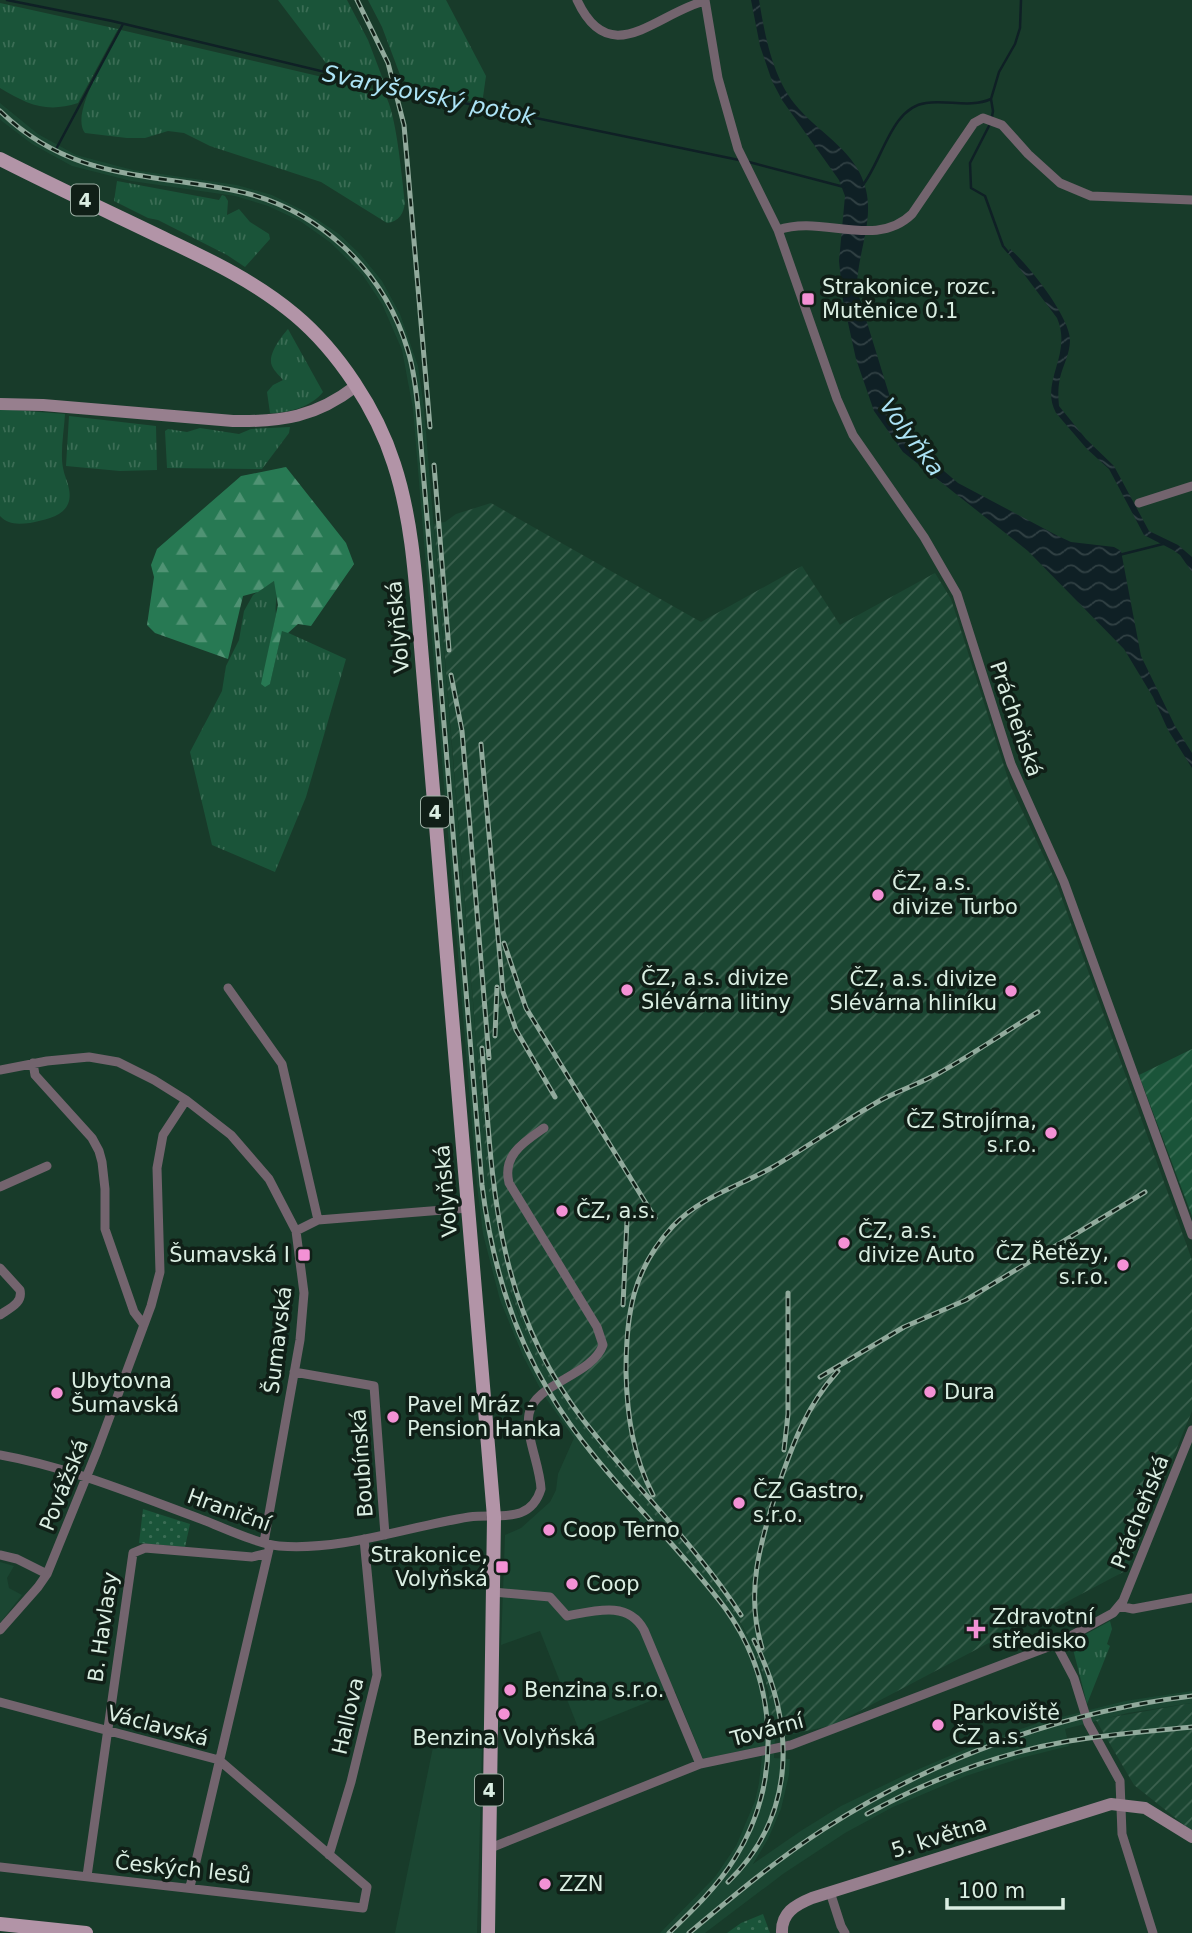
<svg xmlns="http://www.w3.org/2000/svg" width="1192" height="1933" viewBox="0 0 1192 1933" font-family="'DejaVu Sans',sans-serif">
	<defs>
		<pattern id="industrial-furrows" width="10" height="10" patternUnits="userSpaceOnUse" patternTransform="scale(1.75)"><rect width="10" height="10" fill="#1b4632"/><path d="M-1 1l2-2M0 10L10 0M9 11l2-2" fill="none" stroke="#3c614f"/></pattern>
		<pattern id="grass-tufts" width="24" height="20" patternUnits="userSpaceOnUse" patternTransform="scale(1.75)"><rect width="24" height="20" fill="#1a5439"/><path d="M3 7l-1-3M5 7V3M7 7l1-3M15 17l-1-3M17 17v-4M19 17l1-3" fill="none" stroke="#3b6d55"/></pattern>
		<pattern id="forest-firs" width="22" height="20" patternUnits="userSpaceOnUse" patternTransform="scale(1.75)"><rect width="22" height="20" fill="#277953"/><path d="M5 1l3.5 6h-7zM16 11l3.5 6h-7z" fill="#509374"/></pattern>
		<pattern id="park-dots" width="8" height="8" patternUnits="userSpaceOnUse" patternTransform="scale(1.75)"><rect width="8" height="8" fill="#1a5439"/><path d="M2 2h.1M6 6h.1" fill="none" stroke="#3b6d55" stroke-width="1.8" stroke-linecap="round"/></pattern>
		<pattern id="garden-furrows" width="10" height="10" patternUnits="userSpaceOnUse" patternTransform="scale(1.75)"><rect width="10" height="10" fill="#1a5439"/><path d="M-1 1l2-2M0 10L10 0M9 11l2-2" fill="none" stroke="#3b6d55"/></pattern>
		<pattern id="water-waves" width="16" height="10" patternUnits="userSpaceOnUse" patternTransform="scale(1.75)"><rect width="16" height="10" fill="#0f2025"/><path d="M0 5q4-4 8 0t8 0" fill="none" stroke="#314144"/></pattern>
	</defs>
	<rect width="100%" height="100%" fill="#183b2a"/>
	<!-- built -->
	<path fill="#1b4632" d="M 0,103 L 38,134 L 76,155 L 133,170 L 237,185 L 272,195 L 306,212 L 339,234 L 360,254 L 382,281 L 400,314 L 418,366 L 424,408 L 488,1184 L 499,1253 L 511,1296 L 533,1351 L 569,1411 L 730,1606 L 753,1646 L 771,1706 L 775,1738 L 774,1758 L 790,1759 L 789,1775 L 781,1809 L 768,1839 L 753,1864 L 799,1832 L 841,1806 L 907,1774 L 973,1746 L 1038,1723 L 1125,1701 L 1192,1691 L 1192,1703 L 1128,1713 L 1065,1729 L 1069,1746 L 1021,1758 L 966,1776 L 893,1807 L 845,1833 L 783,1874 L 705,1933 L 660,1933 L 715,1877 L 736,1846 L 755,1801 L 759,1783 L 763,1746 L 703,1759 L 675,1691 L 579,1730 L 540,1631 L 501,1645 L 505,1535 L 521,1528 L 550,1502 L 556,1490 L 558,1474 L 574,1438 L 543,1394 L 523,1356 L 500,1300 L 483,1234 L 477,1186 L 413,409 L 402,350 L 382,304 L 362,274 L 331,243 L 300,221 L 268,206 L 235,196 L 131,181 L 72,166 L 32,144 L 3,122 L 0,119 Z
		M 0,1562 L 14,1566 L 7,1578 L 9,1588 L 22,1595 L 0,1623 Z
		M 433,1747 L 482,1748 L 477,1933 L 395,1933 Z"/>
	<!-- industrial -->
	<path fill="url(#industrial-furrows)" d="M 491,503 L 701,622 L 802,566 L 840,625 L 935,573 L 951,599 L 1010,785 L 1056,882 L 1192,1260 L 1192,1411 L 1127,1570 L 833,1725 L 775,1738 L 768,1689 L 753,1646 L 743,1627 L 730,1606 L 569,1411 L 533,1351 L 505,1277 L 494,1232 L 488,1184 L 434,524 L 445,522 L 456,514 Z
		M 1192,1703 L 1192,1831 L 1134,1785 L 1096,1720 Z"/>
	<!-- grass -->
	<path fill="url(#grass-tufts)" d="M 278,0 L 347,0 L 368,40 L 384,82 C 367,81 348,79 337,65 L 332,71 Z
		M 368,0 L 446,0 L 486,76 L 482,104 L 429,92 L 402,80 L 382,27 Z
		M 0,3 L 118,29 L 78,103 C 47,113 28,105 0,88 Z
		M 121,30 L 382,91 C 396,103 402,180 405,202 C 404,213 399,222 387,223 L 321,182 L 210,146 L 184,133 L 168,131 L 145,138 L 127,138 L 85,133 C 69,113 111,50 121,30 Z
		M 117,181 L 219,200 L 222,195 L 225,196 L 228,201 L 227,215 L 239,209 L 250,222 L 269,234 L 270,239 L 245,267 L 227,255 L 158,220 L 148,218 L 114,201 Z
		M 288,329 L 323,392 C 311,407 289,413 270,413 L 267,392 L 273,385 L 283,380 C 280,376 274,371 272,366 C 267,355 281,337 288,329 Z
		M 0,409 L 65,414 C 64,431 60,452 63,468 C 64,475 68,482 69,489 C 74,515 49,519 30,523 C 18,524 8,525 0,516 Z
		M 69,416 L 156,426 L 157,470 L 120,471 L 66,466 Z
		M 290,427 L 289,433 L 262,469 L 167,468 L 165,431 L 168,429 L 187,432 L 200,428 L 239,434 L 251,429 Z
		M 274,581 C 280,592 274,602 276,614 L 262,684 L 270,684 L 282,630 L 346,659 L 306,797 L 275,872 L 212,845 L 190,752 L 222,691 L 226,666 L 239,640 L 244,611 L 253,595 Z
		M 1110,1621 L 1112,1629 L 1107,1644 L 1110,1646 L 1087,1704 L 1073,1649 L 1079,1638 Z"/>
	<!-- forest -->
	<path fill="url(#forest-firs)" d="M 286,467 L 346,543 L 354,564 L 311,626 L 298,624 L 288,633 L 282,631 L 270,684 L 265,687 L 261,684 L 278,605 L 274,581 L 258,592 L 243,596 L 228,659 L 155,633 L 147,625 L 154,577 L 151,565 L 157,549 L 241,476 Z"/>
	<!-- park -->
	<path fill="url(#park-dots)" d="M 143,1509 L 190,1524 L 185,1547 L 139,1543 Z
		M 763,1914 L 770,1933 L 727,1933 L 741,1923 Z"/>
	<!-- garden -->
	<path fill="url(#garden-furrows)" d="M 1192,1049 L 1192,1216 L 1139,1075 Z"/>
	<!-- water -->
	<path fill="url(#water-waves)" d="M 751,0 L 759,0 C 765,36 773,81 799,109 C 822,135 858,153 866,190 C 874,223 856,257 857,290 L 893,407 L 905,430 L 930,459 L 958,483 L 1058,536 L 1071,542 L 1114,547 L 1121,551 L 1141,656 L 1175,726 L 1192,753 L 1192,768 L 1168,730 L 1153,697 L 1124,649 L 1028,551 L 903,452 L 874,411 L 856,359 L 843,300 L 839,261 L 845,196 L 839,180 L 782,100 L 772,81 L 760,46 Z
		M 1010,249 C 1028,264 1070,317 1070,340 C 1070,354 1063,365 1060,378 C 1058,387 1058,396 1059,406 L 1086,439 L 1114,466 L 1149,531 L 1178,545 L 1192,557 L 1192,572 L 1180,555 L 1173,550 L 1144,535 L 1109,469 L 1087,449 L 1056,413 C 1039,382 1073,355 1057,318 L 1008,253 Z"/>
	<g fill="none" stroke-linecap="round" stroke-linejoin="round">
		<!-- stream -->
		<path stroke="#0f2025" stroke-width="2.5" d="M 7,0 L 112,21 L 396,89 L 739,160
			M 55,151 L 123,24
			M 749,162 L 844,187
			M 862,186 C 882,162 891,107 926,103 C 948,100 971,108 991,99
			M 1008,252 L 1003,246 L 985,196 L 971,188 L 970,163 L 991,122 L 993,111 L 991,99 L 999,72 L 1015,44 L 1020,28 L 1021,0
			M 1119,555 L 1163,544"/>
		<!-- street -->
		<path stroke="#73646e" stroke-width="9" d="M 577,0 C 610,72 657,13 705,1
			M 705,0 L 718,78 L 738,149 L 778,230 L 837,399 L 853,435 L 924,537 L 957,594 L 1011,764 L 1064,882 L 1192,1235
			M 778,230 C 822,214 875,250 912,214 L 974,123 L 983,118 L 1002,125 L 1028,154 L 1060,183 L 1091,196 L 1192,200
			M 1139,503 L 1192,486
			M 228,988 L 282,1064 L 318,1220
			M 33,1063 L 35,1075 L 92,1138 L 99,1151 L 102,1162 L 105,1189 L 105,1229 L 134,1312 L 144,1325
			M 0,1070 L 47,1061 L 89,1057 L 118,1062 L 154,1080 L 186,1100 L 231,1135 L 269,1179 L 296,1231 L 304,1293 L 300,1340 L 264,1542
			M 0,1187 L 47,1166
			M 296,1231 L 318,1220 L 468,1208
			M 0,1268 L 20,1290 C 23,1303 10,1308 0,1315
			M 294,1372 L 374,1386 L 385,1535
			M 0,1455 C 68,1467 133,1494 198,1518 C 220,1526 257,1544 279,1546 C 343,1551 406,1527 469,1517 C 497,1513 530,1525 541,1489 C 540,1465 525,1436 529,1414 C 534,1383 592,1376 603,1345 L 597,1327 L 509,1183 C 502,1155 524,1142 544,1128
			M 0,1555 L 17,1559 L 47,1574
			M 493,1592 L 550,1597 L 567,1616 C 594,1611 628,1600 644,1630 L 700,1764
			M 1119,1606 L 1133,1609 L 1192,1598
			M 0,1630 L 38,1587 L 47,1574 L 97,1451 L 151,1306 L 160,1272 L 157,1168 L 163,1135 L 186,1100
			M 1056,1644 L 1074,1678 L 1088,1723 L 1120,1781 L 1122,1834 L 1153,1933
			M 0,1702 L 219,1760 L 367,1887 L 363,1908 L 0,1867
			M 488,1849 L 700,1764 L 791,1745 L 1056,1644 L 1113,1613 L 1123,1601 L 1192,1430
			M 329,1855 L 351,1782 L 377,1675 L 364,1539
			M 87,1876 L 133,1553 L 145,1548 L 252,1557 L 268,1553
			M 190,1887 L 269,1549
			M 830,1892 L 841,1926 L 845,1933"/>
		<!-- secondary -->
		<path stroke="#977f8e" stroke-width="12" d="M 0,404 L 43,405 L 233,421 C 282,422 316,417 356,386
			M 782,1933 C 781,1913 795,1905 812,1898 L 1111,1804 L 1145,1808 L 1192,1837"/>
		<!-- primary -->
		<path stroke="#b294a7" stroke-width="14" d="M 0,159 C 55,187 111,213 167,240 C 212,261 257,283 295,315 C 338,351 377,410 394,464 C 413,522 416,586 421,647 L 494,1517 L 488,1933
			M 0,1924 L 86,1933"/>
		<defs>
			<path id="rail" d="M 357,0 L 388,63 L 404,125 L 430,427
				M 0,111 C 70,179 144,173 232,190 C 316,206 384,269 408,351 C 414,370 416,389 418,409 L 482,1185 C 491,1258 510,1327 548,1390 C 595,1471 669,1533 725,1608 C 778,1681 783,1781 735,1858 C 718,1886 693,1910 669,1933
				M 434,465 L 449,650
				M 451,675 L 462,731 L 489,1058
				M 481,744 L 503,992 L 516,1030 L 555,1097
				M 504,943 L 526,1008 L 655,1218
				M 495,1036 L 497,987
				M 482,1048 C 493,1187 494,1304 584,1421 C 635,1486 696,1546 741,1615
				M 623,1305 L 627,1221
				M 820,1377 L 904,1327 L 966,1300 L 1145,1192
				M 784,1450 L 788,1414 L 788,1293
				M 653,1495 C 633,1456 627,1416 626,1372 C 626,1315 632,1270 673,1226 C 700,1197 740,1186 773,1167 C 810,1145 844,1121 881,1100 C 900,1090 921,1083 939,1073 C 973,1054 1005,1032 1038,1012
				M 762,1648 C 745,1593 760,1543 777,1490 C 792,1446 806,1406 838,1371
				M 867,1814 C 929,1780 999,1753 1069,1741 C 1109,1734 1151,1731 1192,1727
				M 728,1882 C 798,1814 795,1723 754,1640
				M 689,1933 C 732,1897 776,1860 824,1829 C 934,1758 1062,1712 1192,1696"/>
		</defs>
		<!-- rail casing -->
		<use href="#rail" stroke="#91aa9c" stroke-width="5"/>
		<!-- rail -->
		<use href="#rail" stroke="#101f17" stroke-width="2.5" stroke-dasharray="8" stroke-linecap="butt"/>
	</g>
	<!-- markers -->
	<g fill="#f391d5" stroke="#101f17" stroke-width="2.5">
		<rect x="801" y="292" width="14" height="14" rx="3.5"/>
		<circle cx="878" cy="895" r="7"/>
		<circle cx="627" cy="990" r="7"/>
		<circle cx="1011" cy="991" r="7"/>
		<circle cx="1051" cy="1133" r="7"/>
		<circle cx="562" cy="1211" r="7"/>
		<circle cx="844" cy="1243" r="7"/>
		<rect x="297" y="1248" width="14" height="14" rx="3.5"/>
		<circle cx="1123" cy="1265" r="7"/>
		<circle cx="930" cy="1392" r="7"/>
		<circle cx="57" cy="1393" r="7"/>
		<circle cx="393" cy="1417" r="7"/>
		<circle cx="739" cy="1503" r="7"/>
		<circle cx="549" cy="1530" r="7"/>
		<rect x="495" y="1560" width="14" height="14" rx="3.5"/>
		<circle cx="572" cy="1584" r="7"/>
		<path d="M972.5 1618.5h7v7h7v7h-7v7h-7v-7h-7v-7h7z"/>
		<circle cx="510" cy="1690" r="7"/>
		<circle cx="504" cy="1714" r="7"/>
		<circle cx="938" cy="1725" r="7"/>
		<circle cx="545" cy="1884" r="7"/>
	</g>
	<g text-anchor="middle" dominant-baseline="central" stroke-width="7" stroke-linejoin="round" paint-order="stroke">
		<!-- shield labels -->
		<g fill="#101f17" stroke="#9db0a5" stroke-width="2">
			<rect x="71" y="184.5" width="28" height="31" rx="5"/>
			<rect x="421" y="796.5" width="28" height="31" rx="5"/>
			<rect x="475" y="1774.5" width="28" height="31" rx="5"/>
		</g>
		<g font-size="19" font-weight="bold" fill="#daeee2">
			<text x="85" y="200">4</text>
			<text x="435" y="812">4</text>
			<text x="489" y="1790">4</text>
		</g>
		<!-- poi labels -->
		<g font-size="21" fill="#daeee2" stroke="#101f17" text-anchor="start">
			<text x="822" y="287">Strakonice, rozc.<tspan x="822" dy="24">Mutěnice 0.1</tspan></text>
			<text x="892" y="883">ČZ, a.s.<tspan x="892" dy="24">divize Turbo</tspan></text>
			<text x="641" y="978">ČZ, a.s. divize<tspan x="641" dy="24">Slévárna litiny</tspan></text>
			<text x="997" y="979" text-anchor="end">ČZ, a.s. divize<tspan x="997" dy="24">Slévárna hliníku</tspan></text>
			<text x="1037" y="1121" text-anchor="end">ČZ Strojírna,<tspan x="1037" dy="24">s.r.o.</tspan></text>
			<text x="576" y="1211">ČZ, a.s.</text>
			<text x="858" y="1231">ČZ, a.s.<tspan x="858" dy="24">divize Auto</tspan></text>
			<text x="1109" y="1253" text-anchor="end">ČZ Řetězy,<tspan x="1109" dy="24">s.r.o.</tspan></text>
			<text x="290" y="1255" text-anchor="end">Šumavská I</text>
			<text x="71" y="1381">Ubytovna<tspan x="71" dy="24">Šumavská</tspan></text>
			<text x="944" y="1392">Dura</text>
			<text x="407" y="1405">Pavel Mráz -<tspan x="407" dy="24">Pension Hanka</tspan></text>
			<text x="753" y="1491">ČZ Gastro,<tspan x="753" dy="24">s.r.o.</tspan></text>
			<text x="563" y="1530">Coop Terno</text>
			<text x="488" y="1555" text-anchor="end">Strakonice,<tspan x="488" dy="24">Volyňská</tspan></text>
			<text x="586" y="1584">Coop</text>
			<text x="992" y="1617">Zdravotní<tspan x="992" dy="24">středisko</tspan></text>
			<text x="524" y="1690">Benzina s.r.o.</text>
			<text x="952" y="1713">Parkoviště<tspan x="952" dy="24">ČZ a.s.</tspan></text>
			<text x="504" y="1738" text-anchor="middle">Benzina Volyňská</text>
			<text x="559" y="1884">ZZN</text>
		</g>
		<!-- street labels -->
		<g font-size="21" fill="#daeee2" stroke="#101f17">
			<text transform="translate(398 627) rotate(-95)">Volyňská</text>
			<text transform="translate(1016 719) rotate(71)">Prácheňská</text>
			<text transform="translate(446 1191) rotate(-95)">Volyňská</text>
			<text transform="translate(278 1340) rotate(-83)">Šumavská</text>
			<text transform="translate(362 1463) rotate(-94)">Boubínská</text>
			<text transform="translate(64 1485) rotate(-68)">Povážská</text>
			<text transform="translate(229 1510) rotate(20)">Hraniční</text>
			<text transform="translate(1140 1512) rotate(-68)">Prácheňská</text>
			<text transform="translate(103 1627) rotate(-82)">B. Havlasy</text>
			<text transform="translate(348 1716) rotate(-77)">Hallova</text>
			<text transform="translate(158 1726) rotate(15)">Václavská</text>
			<text transform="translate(767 1730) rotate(-15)">Tovární</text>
			<text transform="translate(939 1837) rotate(-17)">5. května</text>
			<text transform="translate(183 1869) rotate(6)">Českých lesů</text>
		</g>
		<!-- water labels -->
		<g font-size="23" font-style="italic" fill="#ace3f5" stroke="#101f17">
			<text transform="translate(429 95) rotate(12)">Svaryšovský potok</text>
			<text transform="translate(912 437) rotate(53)">Volyňka</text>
		</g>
	</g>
	<!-- scale -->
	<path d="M947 1898v10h116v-10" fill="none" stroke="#daeee2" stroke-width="3.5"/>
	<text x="958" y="1898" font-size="21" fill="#daeee2" stroke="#101f17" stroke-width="5" paint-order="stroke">100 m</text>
</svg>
